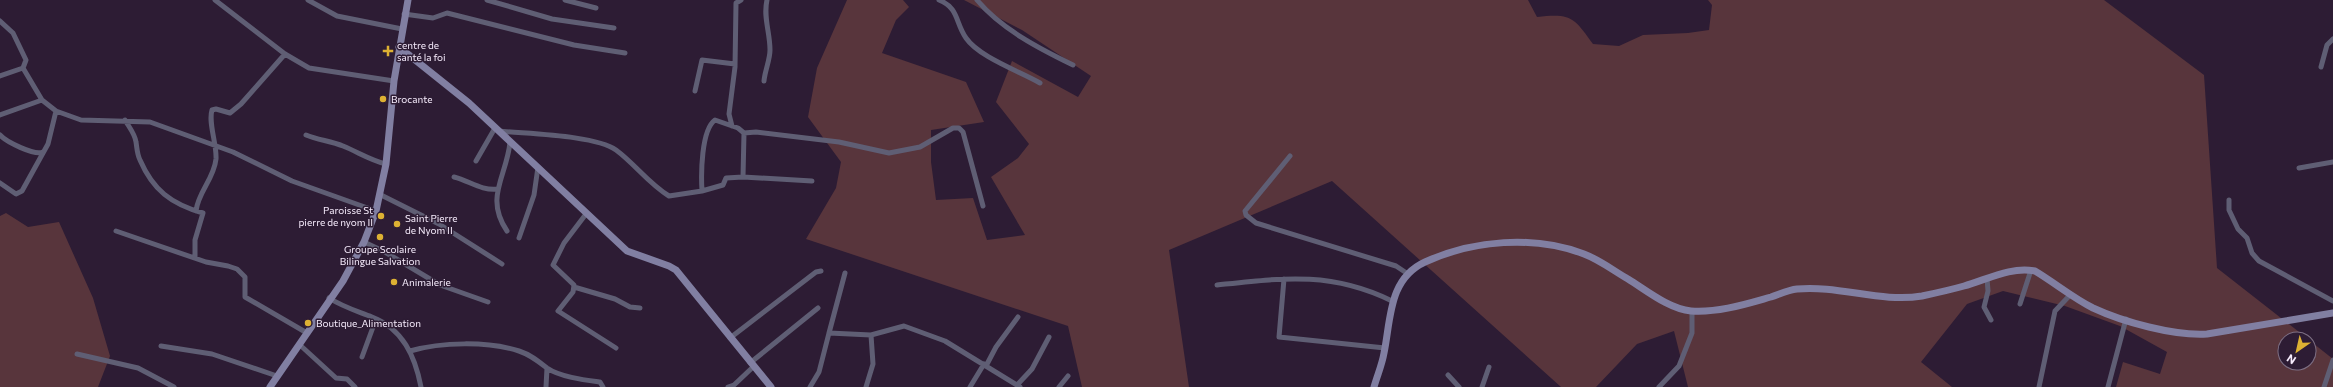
<svg xmlns="http://www.w3.org/2000/svg" width="2333" height="387" viewBox="0 0 2333 387" font-family="Commissioner,sans-serif">
	<rect width="100%" height="100%" fill="#2d1c34"/>
	<!-- green -->
	<path fill="#58353c" d="M 847,0 L 903,0 L 909,7 L 896,20 L 882,53 L 966,82 L 984,122 L 931,130 L 931,162 L 936,200 L 973,198 L 987,240 L 1025,235 L 991,177 L 1018,158 L 1029,144 L 996,102 L 1012,61 L 1078,97 L 1091,76 L 1022,30 L 964,0 L 1528,0 L 1537,17 C 1572,13 1574,18 1593,44 L 1619,46 L 1643,35 L 1688,33 L 1709,30 L 1712,5 L 1708,0 L 2104,0 L 2204,75 L 2217,268 L 2308,339 L 2285,339 L 2285,363 L 2309,363 L 2309,340 L 2333,359 L 2333,387 L 2116,387 L 2123,362 L 2160,374 L 2167,352 L 2120,326 L 2065,306 L 2003,291 L 1967,304 L 1921,362 L 1952,387 L 1688,387 L 1674,331 L 1637,344 L 1596,387 L 1561,387 L 1332,181 L 1169,250 L 1189,387 L 1082,387 L 1068,326 L 806,239 L 836,188 L 841,162 L 808,117 L 817,68 Z
		M 6,213 L 28,227 L 59,222 L 93,298 L 110,356 L 98,387 L 0,387 L 0,216 Z"/>
	<g fill="none" stroke-linecap="round" stroke-linejoin="round">
		<!-- street -->
		<path stroke="#5f5e74" stroke-width="5" d="M 215,0 L 285,54 L 309,68 L 394,81
			M 308,0 L 337,16 L 402,29
			M 487,0 L 552,19 L 614,28
			M 565,0 L 596,8
			M 939,0 C 959,8 955,22 966,38 C 979,57 1019,71 1040,83
			M 977,0 C 1001,29 1040,49 1073,65
			M 404,14 L 433,18 L 447,13 L 574,45 L 625,53
			M 0,21 L 13,33 L 26,60 L 23,68
			M 2321,67 L 2327,45 L 2333,39
			M 23,68 L 42,100 L 56,111 L 81,120 L 150,122 L 233,152 L 292,181 L 376,211
			M 0,76 L 23,68
			M 764,81 C 765,70 770,60 770,50 C 770,32 763,17 767,0
			M 695,91 L 702,60 L 735,64
			M 0,115 L 42,100
			M 125,120 C 129,127 135,134 136,142 C 137,148 137,154 140,160 C 153,190 171,204 203,213 L 195,240 L 195,258
			M 732,126 L 729,114 L 735,67 L 736,3 L 741,0
			M 499,131 C 527,134 595,135 616,150 C 635,164 649,184 669,196 L 702,191 L 723,185 L 726,178 L 743,177 L 812,181
			M 744,133 L 756,132 L 839,142 L 889,153 L 920,147 L 953,128 L 959,128 L 963,132 L 983,206
			M 0,135 C 6,142 35,156 43,152
			M 306,135 C 318,140 331,141 343,146 C 358,152 370,160 386,164
			M 1290,156 L 1245,211 L 1246,215 L 1256,223 L 1396,266 L 1408,274
			M 476,161 L 495,128
			M 2299,168 L 2333,162
			M 454,177 C 470,181 481,191 498,189
			M 0,183 L 16,194 L 22,191 L 48,144 L 56,111
			M 702,191 C 701,175 701,130 715,120 L 738,128 L 744,133 L 743,177
			M 381,195 L 439,224 L 502,264
			M 2229,200 L 2229,210 L 2238,229 L 2247,238 L 2252,253 L 2259,261 L 2333,301
			M 196,211 C 198,192 214,179 216,159 C 217,144 208,123 212,110 L 216,109 L 230,113 L 241,104 L 285,54
			M 586,214 L 564,243 L 553,265 L 574,285 L 573,292 L 558,311 L 616,348
			M 116,231 L 206,262 L 228,266 L 237,269 L 245,277 L 245,297 L 307,333
			M 507,231 C 484,197 507,176 510,142
			M 519,238 L 534,195 L 538,167
			M 364,242 L 385,252 L 440,285 L 488,302
			M 1987,278 L 1988,291 L 1984,307 L 1991,320
			M 1284,279 L 1279,337 L 1385,348
			M 1217,285 C 1282,278 1331,271 1392,301
			M 574,287 L 615,299 L 630,307 L 640,308
			M 329,298 C 343,307 357,311 372,317 C 403,329 415,356 421,387
			M 2020,304 L 2031,270
			M 829,333 L 845,273
			M 730,338 L 816,272 L 821,271
			M 300,345 L 336,378 L 347,379 L 355,387
			M 161,346 L 212,354 L 277,376
			M 410,351 C 441,342 488,341 519,351 C 531,355 538,361 547,368 C 560,377 585,380 600,382 L 603,387
			M 77,354 L 138,368 L 174,387
			M 362,357 L 376,319
			M 750,363 L 818,308
			M 986,366 L 996,347 L 1018,317
			M 1448,375 L 1459,387
			M 1017,385 L 1032,369 L 1049,337
			M 546,387 L 547,368
			M 728,387 L 734,385 L 753,367
			M 810,387 L 819,372 L 829,333 L 871,335 L 904,326 L 945,341 L 1020,387
			M 866,387 L 873,364 L 871,335
			M 970,387 L 984,364
			M 1059,387 L 1068,376
			M 1482,387 L 1489,367
			M 1659,387 L 1679,366 L 1692,333 L 1692,311
			M 2039,387 L 2055,311 L 2071,294
			M 2108,387 L 2126,319
			M 2324,387 L 2333,360"/>
		<!-- secondary -->
		<path stroke="#817fa2" stroke-width="7" d="M 399,47 L 469,103 L 627,251 L 669,266 L 676,270 L 771,387
			M 270,387 L 343,281 L 364,242 L 376,211 L 386,164 L 394,81 L 408,0
			M 1374,387 C 1377,376 1382,365 1384,353 C 1391,320 1388,279 1425,262 C 1473,240 1534,235 1584,254 C 1600,260 1614,271 1628,279 C 1646,290 1669,309 1691,311 C 1718,313 1746,304 1771,297 C 1780,294 1788,290 1797,289 C 1839,285 1881,303 1922,296 C 1936,293 1950,290 1964,286 C 1986,280 2011,266 2035,271 C 2055,283 2073,298 2093,308 C 2123,322 2174,336 2207,334 L 2333,313"/>
	</g>
	<!-- markers -->
	<g fill="#ddb133" stroke="#2d1c34" stroke-width="1.5">
		<path d="M386 45h4v4h4v4h-4v4h-4v-4h-4v-4h4z"/>
		<circle cx="383" cy="99" r="4"/>
		<circle cx="381" cy="216" r="4"/>
		<circle cx="397" cy="224" r="4"/>
		<circle cx="380" cy="237" r="4"/>
		<circle cx="394" cy="282" r="4"/>
		<circle cx="308" cy="323" r="4"/>
	</g>
	<g text-anchor="middle" dominant-baseline="central" stroke-width="3" stroke-linejoin="round" paint-order="stroke">
		<!-- poi labels -->
		<g font-size="10" fill="#f6ebfc" stroke="#2d1c34" text-anchor="start">
			<text x="397" y="45">centre de<tspan x="397" dy="12">santé la foi</tspan></text>
			<text x="391" y="99">Brocante</text>
			<text x="373" y="210" text-anchor="end">Paroisse St<tspan x="373" dy="12">pierre de nyom II</tspan></text>
			<text x="405" y="218">Saint Pierre<tspan x="405" dy="12">de Nyom II</tspan></text>
			<text x="380" y="249" text-anchor="middle">Groupe Scolaire<tspan x="380" dy="12">Bilingue Salvation</tspan></text>
			<text x="402" y="282">Animalerie</text>
			<text x="316" y="323">Boutique_Alimentation</text>
		</g>
	</g>
	<!-- north arrow -->
	<g transform="translate(2297 351) rotate(214)"><circle r="19" fill="#2d1c34" stroke="#7d6f84"/>
	<path d="M0-3L7 15L0 10L-7 15Z" fill="#ddb133"/>
	<text y="-6" font-size="11" font-weight="bold" text-anchor="middle" fill="#f6ebfc">N</text>
	</g>
</svg>
